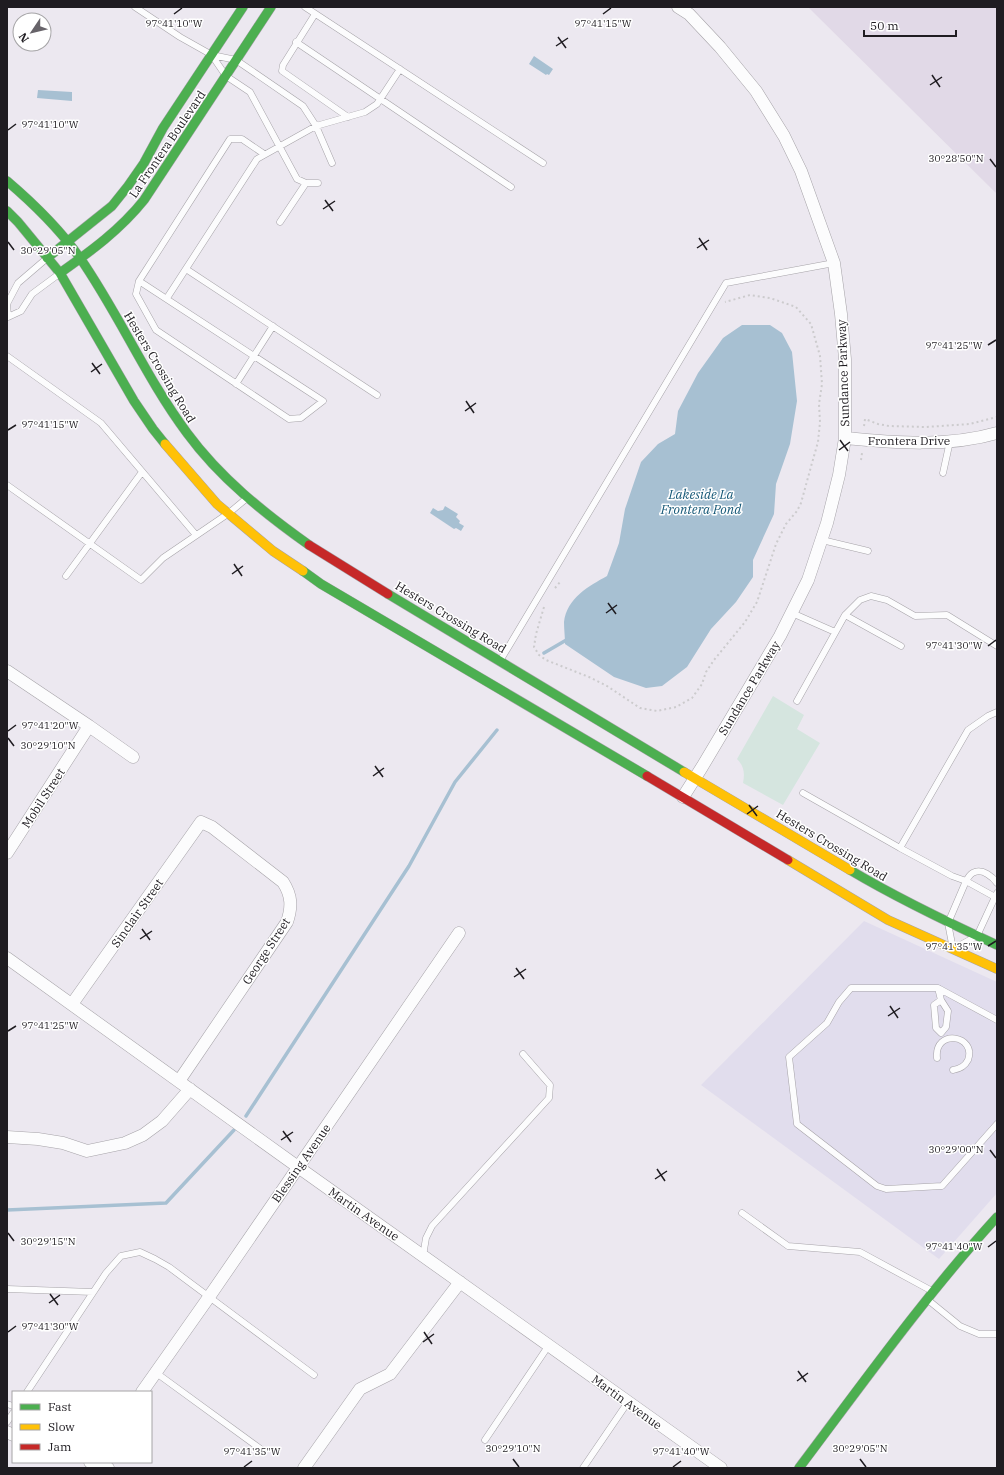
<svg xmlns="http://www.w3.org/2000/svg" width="1004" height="1475" viewBox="0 0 1004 1475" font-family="'IBM Plex Serif',serif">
	<rect width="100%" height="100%" fill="#ece8f0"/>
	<!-- built -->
	<path fill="#e1d9e7" d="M 808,7 L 997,7 L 997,194 Z"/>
	<!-- medical -->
	<path fill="#e1dded" d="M 864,921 L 997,982 L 997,1193 L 939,1259 L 701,1085 Z"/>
	<!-- green -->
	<path fill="#d5e5df" d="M 773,696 L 804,715 L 797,729 L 820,743 L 783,805 L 743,783 C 745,773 744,766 737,759 Z"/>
	<!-- water -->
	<path fill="#a7c0d2" d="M 534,56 L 553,69 L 549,75 L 547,74 L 546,75 L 529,64 Z
		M 38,90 L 72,92 L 72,101 L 37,98 Z
		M 742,325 L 770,325 L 782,333 L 792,352 L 797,401 L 790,444 L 776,484 L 774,514 L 753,560 L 753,577 L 736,602 L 711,629 L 687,667 L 662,686 L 646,688 L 614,677 L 565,644 C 565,637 564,629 564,622 C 567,598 589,586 607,576 L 619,543 L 625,509 L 641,462 L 658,444 L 675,434 L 678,411 L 698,373 L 723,338 Z
		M 445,506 L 458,514 L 456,517 L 460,521 L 459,523 L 464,526 L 461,531 L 456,528 L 454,529 L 430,513 L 433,508 L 438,511 L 443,510 Z"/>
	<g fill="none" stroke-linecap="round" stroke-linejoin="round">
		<!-- stream -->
		<path stroke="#a7c0d2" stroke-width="3.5" d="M 544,653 L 568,639
			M 246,1116 L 409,866 L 455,782 L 497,730
			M 7,1210 L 166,1203 L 234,1130"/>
		<defs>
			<path id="lane" d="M 135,7 L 180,37 L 212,55 L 236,60 L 303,106 L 316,126 L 332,163
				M 305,7 L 543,163
				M 315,14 L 283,65 L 282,71 L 348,117
				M 296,42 L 511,187
				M 213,57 L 226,76 L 250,92 L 297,179 L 306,183 L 318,183
				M 280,222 L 306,183
				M 46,259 L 18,283 L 7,304 L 8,317 L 21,311 L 32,294 L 59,274
				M 186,269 L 377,395
				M 139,281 L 323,401 L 301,418 L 289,419 L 156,330 L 136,294 Z
				M 139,281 L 230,139 L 242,139 L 264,154
				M 167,298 L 257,159 L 316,126 L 365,112 L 377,104 L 400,69
				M 7,356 L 101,423 L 196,535
				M 236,384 L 273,326
				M 943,473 L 950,441
				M 7,485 L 141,580 L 163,558 L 229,513 L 247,498
				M 822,540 L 868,551
				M 66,576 L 142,472
				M 792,613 L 835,632
				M 845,615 L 901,646
				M 500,661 L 726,283 L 834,263
				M 797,701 L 845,615 L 860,600 L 871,596 L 887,600 L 915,616 L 947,615 L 997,646
				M 803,793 L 900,848 L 968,730 L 988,716 L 997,712
				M 900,848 L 952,876 L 966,881 C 968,878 970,873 975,872 C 983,869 993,877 997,883
				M 997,893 L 995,897 L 977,936 L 953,949 L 948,923 L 966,881 L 995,897 L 997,898
				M 938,988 L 941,1000 L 948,1011 L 946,1027 L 941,1033 L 936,1028 L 934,1005 L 941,1000
				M 997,1020 L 938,988 L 851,988 L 839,1002 L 827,1023 L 789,1057 L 797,1124 L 877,1186 L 886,1189 L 942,1186 L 997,1124
				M 937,1058 C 934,1028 977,1035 968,1060 C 965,1066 960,1069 953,1070
				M 742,1213 L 788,1246 L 860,1252 L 932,1291
				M 423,1256 L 426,1238 L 432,1226 L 549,1098 L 550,1085 L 523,1054
				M 7,1289 L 93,1292
				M 928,1300 L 960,1326 L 979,1334 L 997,1334
				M 155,1372 L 262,1450
				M 27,1392 L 106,1273 L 121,1256 L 140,1252 L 155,1259 L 169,1267 L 314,1375
				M 7,1404 L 13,1406
				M 7,1422 L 13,1413
				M 485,1440 L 549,1345
				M 583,1468 L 628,1402"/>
			<path id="street" d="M 678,7 L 689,14 L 720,47 L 756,91 L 784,136 L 801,171 L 834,263 L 841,314 L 845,359 L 845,438 L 839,475 L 827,523 L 808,580 L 780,636 L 702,767 L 683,797
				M 845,438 C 895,443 949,447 997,433
				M 7,671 L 89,726
				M 7,853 L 89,726 L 133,757
				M 7,958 L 298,1167 L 721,1468
				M 72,1004 L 201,822 L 212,827 L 283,882 C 292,896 292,907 287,922 L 179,1081
				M 7,1137 L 38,1139 L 63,1143 L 87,1151 L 125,1143 L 143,1135 L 162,1121 L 190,1089
				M 142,1392 L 209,1297 L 459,933
				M 7,1432 L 13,1435
				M 90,1462 L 108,1468
				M 304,1468 L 360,1389 L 390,1374 L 460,1282"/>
			<path id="fast" d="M 7,181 C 34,204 59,228 80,258 C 119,314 146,378 187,433 C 220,478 264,513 309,545
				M 7,211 L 18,222 L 60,273 L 134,401 L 153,429 L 165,444
				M 47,258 L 112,206 L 128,186 L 144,163 L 163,128 L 243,7
				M 60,273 C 91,251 120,230 144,200 L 271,7
				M 303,571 L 321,584 L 647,776
				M 388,594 L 684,772
				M 850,870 C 897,898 947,922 997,945
				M 799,1468 C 863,1383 925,1296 997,1217"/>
			<path id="slow" d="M 165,444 L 217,504 L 273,551 L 303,571
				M 684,772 L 850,870
				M 788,860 L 888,920 L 997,969"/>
			<path id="jam" d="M 309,545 L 388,594
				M 647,776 L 788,860"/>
		</defs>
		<!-- lane casing -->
		<use href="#lane" stroke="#a6a3a8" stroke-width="7"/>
		<!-- street casing -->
		<use href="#street" stroke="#a6a3a8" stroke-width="13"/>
		<!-- fast casing -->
		<use href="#fast" stroke="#a6a3a8" stroke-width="10"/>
		<!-- slow casing -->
		<use href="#slow" stroke="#a6a3a8" stroke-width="10"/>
		<!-- jam casing -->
		<use href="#jam" stroke="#a6a3a8" stroke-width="10"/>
		<!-- path -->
		<path stroke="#cccbcd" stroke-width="2" stroke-dasharray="2 3" stroke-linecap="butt" d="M 864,426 L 865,419 L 878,424 L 889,426 L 926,427 L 970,424 L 997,417
			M 861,460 L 862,453
			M 555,588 L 561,581
			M 544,607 L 536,634 L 534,647 L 539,655 L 546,660 L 589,677 L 607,686 L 640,708 L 657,711 L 676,707 L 692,698 L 702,684 L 706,672 L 714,660 L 745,622 L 757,602 L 776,544 L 786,524 L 797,511 L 801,503 L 812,463 L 818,442 L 820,422 L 819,404 L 822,384 L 820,356 L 811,324 L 796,307 L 770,298 L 750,295 L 725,302"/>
		<!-- lane -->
		<use href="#lane" stroke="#fcfcfd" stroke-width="6"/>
		<!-- street -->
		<use href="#street" stroke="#fcfcfd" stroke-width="12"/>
		<!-- fast -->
		<use href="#fast" stroke="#4caf50" stroke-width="9"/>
		<!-- slow -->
		<use href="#slow" stroke="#ffc107" stroke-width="9"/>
		<!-- jam -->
		<use href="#jam" stroke="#c62828" stroke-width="9"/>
	</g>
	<!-- ticks -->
	<path fill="none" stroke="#1f1c21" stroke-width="1.5" d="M 174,14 L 182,8M 603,14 L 611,8M 558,37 L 566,48M 556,46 L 568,38M 932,75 L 940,87M 930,85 L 942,77M 8,130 L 16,124M 990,159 L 996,167M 325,200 L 333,211M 323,209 L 335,201M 699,238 L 707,250M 8,242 L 14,250M 697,248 L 709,240M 988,345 L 996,340M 92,363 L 100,374M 91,372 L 102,364M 466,401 L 474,413M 465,411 L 476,403M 8,430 L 16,425M 840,440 L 848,451M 839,450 L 850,442M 234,564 L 242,576M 232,574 L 243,566M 608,603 L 616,614M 606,613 L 617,605M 988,646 L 996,640M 8,731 L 16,725M 8,738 L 14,746M 375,766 L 383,777M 373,776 L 384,768M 749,805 L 757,816M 747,814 L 758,806M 142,929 L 150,940M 140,939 L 152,931M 988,946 L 996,941M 516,968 L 524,979M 514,977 L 526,969M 890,1006 L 898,1018M 888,1016 L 900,1008M 8,1031 L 16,1026M 283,1131 L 291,1142M 281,1140 L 293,1132M 990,1150 L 996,1158M 657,1169 L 665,1181M 655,1179 L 667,1171M 8,1233 L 14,1241M 988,1247 L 996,1241M 50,1294 L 58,1305M 49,1303 L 60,1295M 8,1332 L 16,1326M 424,1332 L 432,1344M 423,1342 L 434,1334M 798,1371 L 806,1382M 797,1381 L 808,1373M 513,1459 L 519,1467M 860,1459 L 866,1467M 244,1467 L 252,1461M 673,1467 L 681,1461"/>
	<g text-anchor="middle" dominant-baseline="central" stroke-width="3" stroke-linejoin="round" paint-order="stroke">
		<!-- street labels -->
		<g font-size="12" fill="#1f1c21" stroke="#fff">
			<text transform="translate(167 144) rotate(-56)">La Frontera Boulevard</text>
			<text transform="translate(160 367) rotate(59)">Hesters Crossing Road</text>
			<text transform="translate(843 373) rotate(-92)">Sundance Parkway</text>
			<text x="909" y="440">Frontera Drive</text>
			<text transform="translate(451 617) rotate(31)">Hesters Crossing Road</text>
			<text transform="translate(749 688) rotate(-59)">Sundance Parkway</text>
			<text transform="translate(43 798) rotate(-57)">Mobil Street</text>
			<text transform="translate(832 845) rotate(31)">Hesters Crossing Road</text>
			<text transform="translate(137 913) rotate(-55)">Sinclair Street</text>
			<text transform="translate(266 951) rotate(-57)">George Street</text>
			<text transform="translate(301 1163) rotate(-55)">Blessing Avenue</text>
			<text transform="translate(364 1214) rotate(35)">Martin Avenue</text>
			<text transform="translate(627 1402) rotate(36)">Martin Avenue</text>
		</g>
		<!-- water labels -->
		<g font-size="13" font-style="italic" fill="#145776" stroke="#fff">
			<text x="701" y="494">Lakeside La<tspan x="701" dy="15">Frontera Pond</tspan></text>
		</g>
	</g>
	<g font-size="10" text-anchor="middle" fill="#1f1c21" stroke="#fff" stroke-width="3" stroke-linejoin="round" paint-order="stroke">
		<text x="174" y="27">97°41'10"W</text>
		<text x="603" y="27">97°41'15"W</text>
		<text x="50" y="128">97°41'10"W</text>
		<text x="956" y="162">30°28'50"N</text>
		<text x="48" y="254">30°29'05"N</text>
		<text x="954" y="349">97°41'25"W</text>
		<text x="50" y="428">97°41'15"W</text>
		<text x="954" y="649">97°41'30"W</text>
		<text x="50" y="729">97°41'20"W</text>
		<text x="48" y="749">30°29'10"N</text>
		<text x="954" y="950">97°41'35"W</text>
		<text x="50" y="1029">97°41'25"W</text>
		<text x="956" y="1153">30°29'00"N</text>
		<text x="48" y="1245">30°29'15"N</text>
		<text x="954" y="1250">97°41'40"W</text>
		<text x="50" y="1330">97°41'30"W</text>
		<text x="513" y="1452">30°29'10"N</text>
		<text x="860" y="1452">30°29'05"N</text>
		<text x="252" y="1455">97°41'35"W</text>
		<text x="681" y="1455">97°41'40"W</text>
	</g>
	<!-- border -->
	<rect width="1004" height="1475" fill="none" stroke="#1f1c21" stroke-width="16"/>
	<!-- legend -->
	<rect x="12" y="1391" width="140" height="72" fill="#ffffff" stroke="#a5a4a6"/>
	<rect x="20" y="1404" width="20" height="6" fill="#4caf50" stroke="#a5a4a6"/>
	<text x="48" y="1411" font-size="12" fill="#1f1c21">Fast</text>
	<rect x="20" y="1424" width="20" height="6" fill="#ffc107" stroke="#a5a4a6"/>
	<text x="48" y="1431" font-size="12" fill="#1f1c21">Slow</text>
	<rect x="20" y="1444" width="20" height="6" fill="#c62828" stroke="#a5a4a6"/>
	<text x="48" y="1451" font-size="12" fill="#1f1c21">Jam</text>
	<!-- north arrow -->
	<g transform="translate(32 32) rotate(235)"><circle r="19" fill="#ffffff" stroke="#a5a4a6"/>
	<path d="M0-3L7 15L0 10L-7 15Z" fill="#676369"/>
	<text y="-6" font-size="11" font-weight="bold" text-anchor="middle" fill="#1f1c21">N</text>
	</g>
	<!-- scale -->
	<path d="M864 30v6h92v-6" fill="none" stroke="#1f1c21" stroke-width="2"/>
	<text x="870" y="30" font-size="12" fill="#1f1c21" stroke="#ffffff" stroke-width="3" paint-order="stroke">50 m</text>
</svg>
